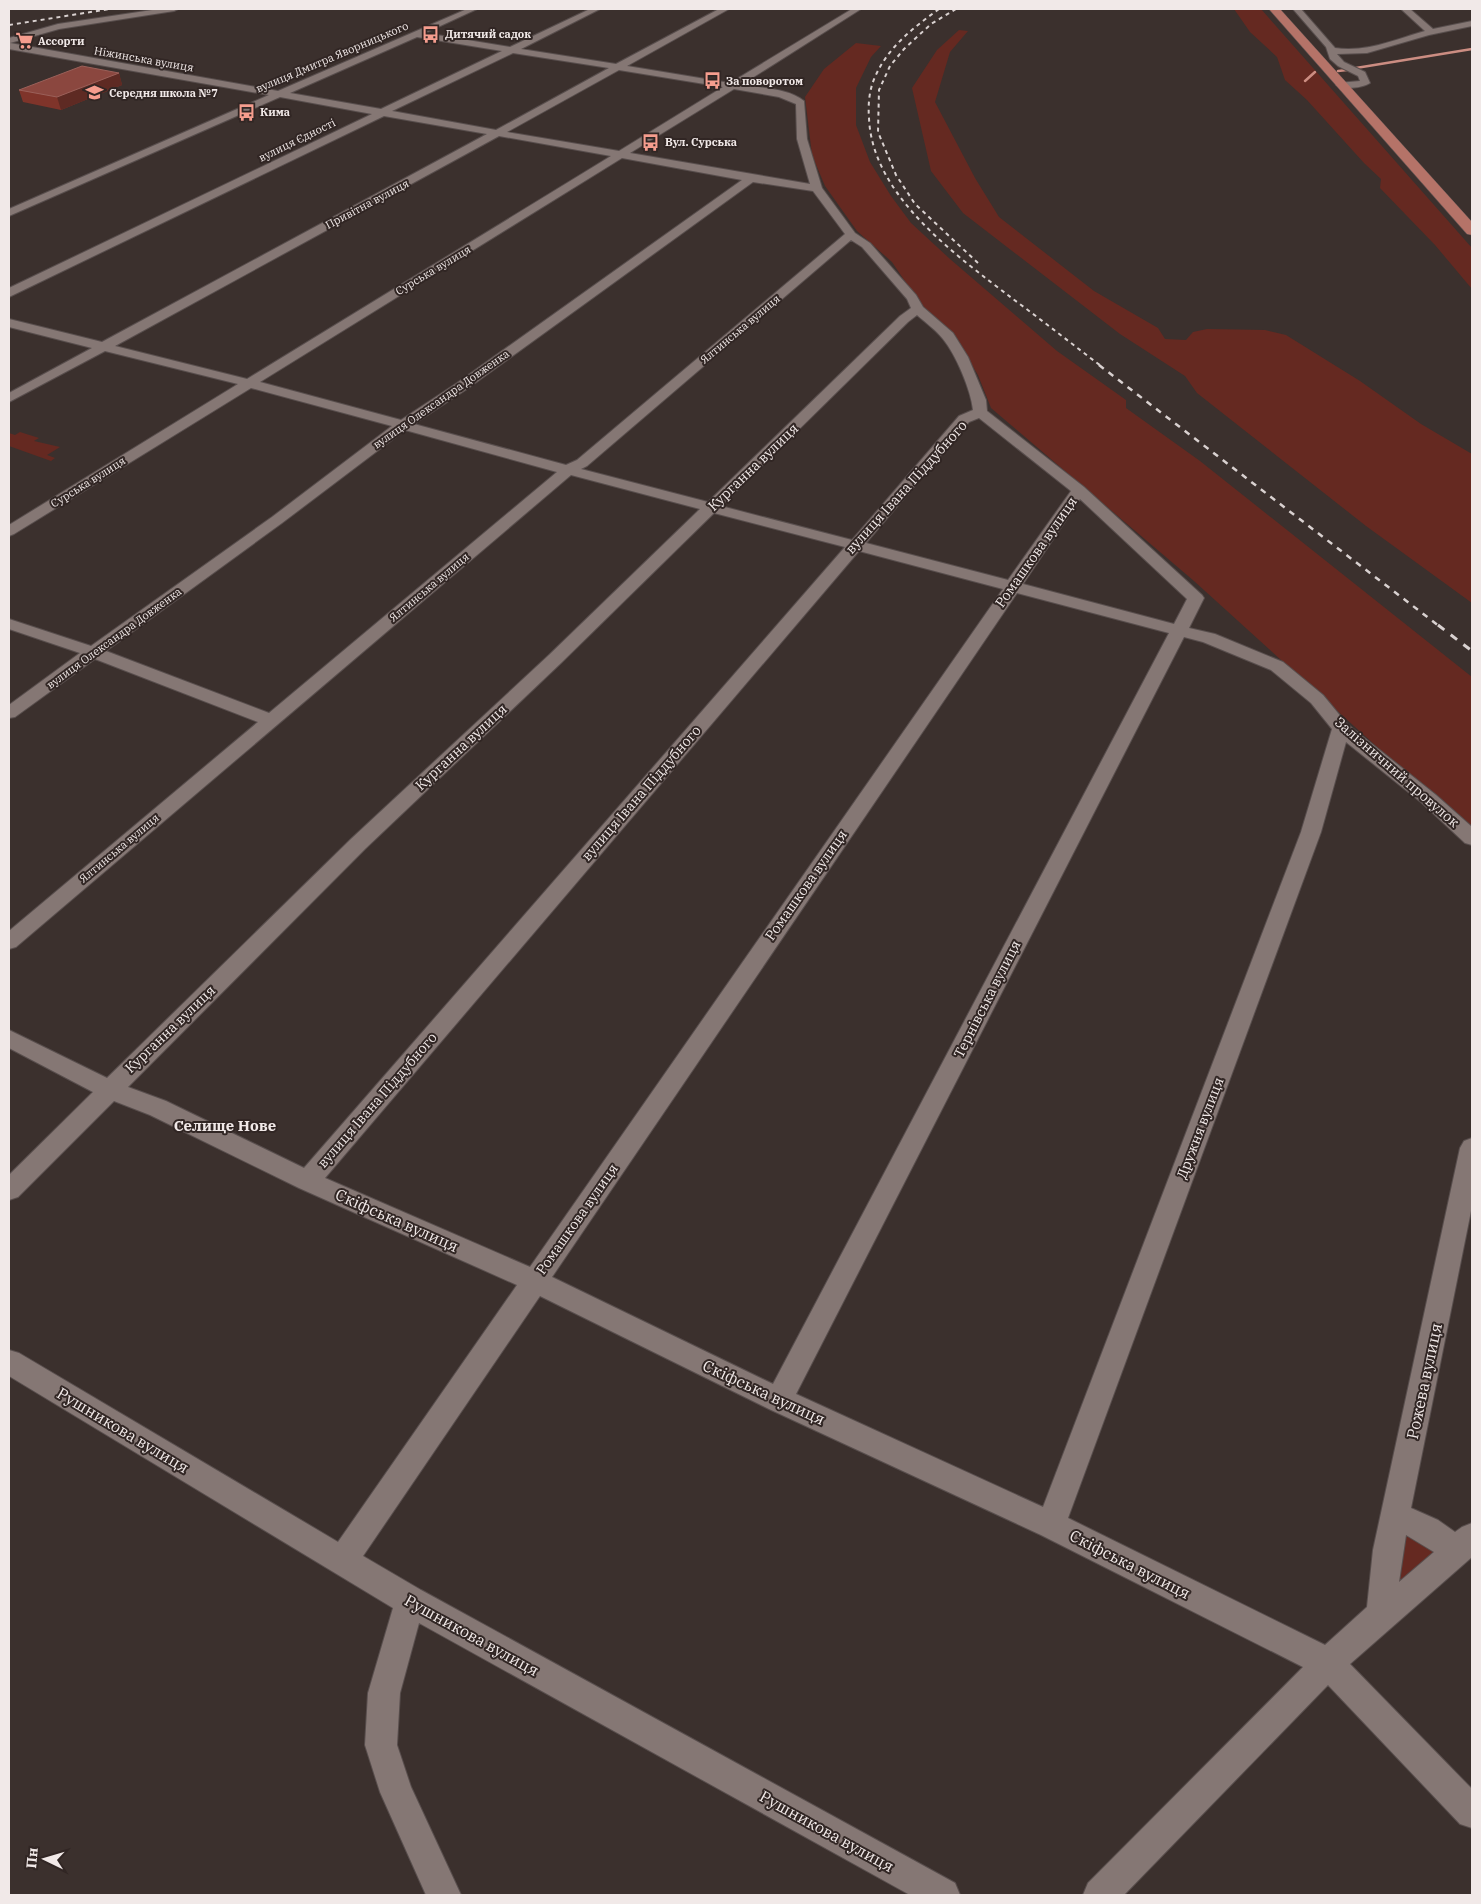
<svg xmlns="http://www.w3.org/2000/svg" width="1481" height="1904" viewBox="0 0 1481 1904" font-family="'IBM Plex Serif',serif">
	<rect width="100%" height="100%" fill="#3b302d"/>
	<!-- green -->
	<path fill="#652921" d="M 1234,9 L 1261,9 L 1472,248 L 1472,289 L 1435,245 L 1380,188 L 1381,179 L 1364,163 L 1307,100 L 1285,80 L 1277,57 L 1250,32 Z
		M 959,30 L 968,31 L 950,52 L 935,102 L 975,178 L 999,217 L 1094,291 L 1158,328 L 1165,339 L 1186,340 L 1193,332 L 1207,329 L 1265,330 L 1286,335 L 1360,381 L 1421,424 L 1472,454 L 1472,603 L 1366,526 L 1197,393 L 1185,376 L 1120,334 L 963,213 L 931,171 L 912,88 L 937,50 Z
		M 856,43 L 881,46 L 871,57 L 856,88 L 856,125 L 870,162 L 891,196 L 911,223 L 950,259 L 1057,351 L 1126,400 L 1126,408 L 1200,461 L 1472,677 L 1472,833 L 1194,581 L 991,408 L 978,375 L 953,334 L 923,308 L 892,262 L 857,231 L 825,186 L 812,155 L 805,97 L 824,69 Z
		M 20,432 L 39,438 L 34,441 L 60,447 L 47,455 L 55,458 L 51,461 L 9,446 L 9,433 L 15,435 Z
		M 1403,1533 L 1439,1548 L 1395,1592 Z"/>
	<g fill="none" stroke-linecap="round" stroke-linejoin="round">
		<!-- stream -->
		<path stroke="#cc8d82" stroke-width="2.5" d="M 1356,68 L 1472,49
			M 1338,71 L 1347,70
			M 1305,81 L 1315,72"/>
		<defs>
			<path id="minor" d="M 159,9 L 178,9 L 174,11 L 59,29 L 10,43 L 278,91 L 467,9 L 477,9 L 425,33 L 510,47 L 590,9 L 600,9 L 521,49 L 616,64 L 719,9 L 729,9 L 627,66 L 730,83 L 852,9 L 861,9 L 741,85 C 761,88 788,88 804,101 L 807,139 L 822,188 L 855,233 L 870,243 L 916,295 L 923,307 L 953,333 L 968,357 L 986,400 L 987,411 L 1084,487 L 1202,595 L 1204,598 L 1189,628 L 1215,634 L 1283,662 L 1323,695 L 1347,724 L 1436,795 L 1472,827 L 1472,845 L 1465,843 L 1422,803 L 1346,742 L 1321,832 L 1068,1518 L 1325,1645 L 1367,1607 L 1373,1550 L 1460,1148 L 1464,1141 L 1472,1138 L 1472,1206 L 1411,1508 L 1438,1520 L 1455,1532 L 1462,1527 L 1472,1523 L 1472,1557 L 1350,1664 L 1472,1789 L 1472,1828 L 1460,1824 L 1328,1685 L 1124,1895 L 1083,1895 L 1088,1883 L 1303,1667 L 1041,1535 L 769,1409 L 540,1296 L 363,1556 L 421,1590 L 955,1883 L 960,1895 L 910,1895 L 419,1623 L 400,1693 L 397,1745 L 411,1787 L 461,1895 L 426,1895 L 380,1792 L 365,1745 L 368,1693 L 393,1608 L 9,1376 L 9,1350 L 19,1353 L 338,1542 L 517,1285 L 299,1188 L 150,1115 L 114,1101 L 18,1197 L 9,1200 L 9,1175 L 93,1092 L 9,1048 L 9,1030 L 107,1078 L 351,839 L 549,655 L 700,509 L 571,475 L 16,947 L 9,949 L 9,931 L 258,722 L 95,659 L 15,717 L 9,718 L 9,705 L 80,653 L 9,629 L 9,619 L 91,646 L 272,517 L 392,426 L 251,388 L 14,534 L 9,536 L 9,525 L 238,384 L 105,351 L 9,402 L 9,393 L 92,348 L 9,327 L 9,319 L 102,342 L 487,134 L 384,116 L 9,297 L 9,288 L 372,114 L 280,97 L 9,216 L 9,209 L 269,95 L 9,49 L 9,38 L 58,24 ZM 417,37 L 502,51 L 381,109 L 290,93 ZM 513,53 L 609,68 L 496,130 L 392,111 ZM 619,70 L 723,87 L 619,151 L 507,132 ZM 734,89 L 779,97 L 796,104 L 797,139 L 810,184 L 630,153 ZM 499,136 L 611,156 L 247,379 L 115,346 ZM 622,158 L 742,180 L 457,383 L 401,420 L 260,382 ZM 753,182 L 813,191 L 845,234 L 577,460 L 566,465 L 414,424 L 467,389 ZM 851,240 L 862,247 L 907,299 L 911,308 L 900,316 L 708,502 L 581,469 L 587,466 ZM 917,315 C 926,323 936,330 943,339 C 956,355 971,390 973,410 L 959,416 L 852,540 L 721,506 L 908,322 ZM 979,418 L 1071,491 L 1008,580 L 866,543 L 969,422 ZM 405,430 L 557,472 L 269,713 L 106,651 L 282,523 ZM 1080,499 L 1187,599 L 1174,624 L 1023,584 ZM 714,513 L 845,547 L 304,1168 L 166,1101 L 128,1087 L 365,849 L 561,663 ZM 859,551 L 1003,589 L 530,1267 L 325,1178 ZM 1017,593 L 1169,633 L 773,1384 L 552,1277 ZM 1184,637 L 1203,642 L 1271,670 L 1311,703 L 1332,729 L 1301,832 L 1043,1507 L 796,1394 ZM 1406,1535 L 1434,1552 L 1399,1582 Z
				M 1293,9 L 1301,9 L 1335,48 C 1366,53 1396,39 1425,31 L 1401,9 L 1410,9 L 1433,29 L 1472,21 L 1472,26 L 1429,35 L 1367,53 L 1337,54 L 1344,62 L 1365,72 L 1370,83 C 1363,88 1343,90 1336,85 L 1338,83 L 1360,81 L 1358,76 L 1338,66 L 1330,59 L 1326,47 Z"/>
			<path id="major" d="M 1269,9 L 1280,9 L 1472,222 L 1472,235 L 1467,234 Z"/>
		</defs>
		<!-- minor casing -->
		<use href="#minor" stroke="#584e4d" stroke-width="2"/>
		<!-- major casing -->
		<use href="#major" stroke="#584e4d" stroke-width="1"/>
		<!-- minor -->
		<use href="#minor" fill="#857774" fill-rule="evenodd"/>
		<!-- major -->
		<use href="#major" fill="#b57368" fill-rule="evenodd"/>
		<!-- rail-far2 -->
		<path stroke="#d9d1d0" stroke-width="2" stroke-dasharray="4 4" stroke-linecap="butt" d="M 939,9 C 913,28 888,47 875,77 C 869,90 868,105 869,118 C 872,196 957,256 1013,299 C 1043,321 1072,344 1101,366
			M 956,9 L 931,24 L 904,49 L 890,66 L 879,90 L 878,132 L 896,175 L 915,204 L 979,264
			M 9,25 L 110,9"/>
		<!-- rail-far1 -->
		<path stroke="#d9d1d0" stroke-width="2.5" stroke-dasharray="6 6" stroke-linecap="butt" d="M 1099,365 L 1439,626"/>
		<!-- rail -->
		<path stroke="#d9d1d0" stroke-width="3" stroke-dasharray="8 8" stroke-linecap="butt" d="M 1438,625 L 1472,651"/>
	</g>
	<!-- wall -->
	<path fill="#7f342a" d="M 119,73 L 122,85 L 61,110 L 23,102 L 19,90 Z"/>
	<!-- shaded-wall -->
	<path fill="#5e2a23" d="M 119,73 L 122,85 L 61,110 L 57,97 Z"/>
	<!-- building -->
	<path fill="#8b473f" stroke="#9b6059" d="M 82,66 L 119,73 L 57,97 L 19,90 Z"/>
	<!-- icons -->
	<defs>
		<symbol id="bus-bare" viewBox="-9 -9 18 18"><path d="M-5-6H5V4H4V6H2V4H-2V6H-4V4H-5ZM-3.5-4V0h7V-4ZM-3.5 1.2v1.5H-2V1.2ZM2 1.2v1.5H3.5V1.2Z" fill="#f59d8e" stroke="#312624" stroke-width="2.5" paint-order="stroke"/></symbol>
		<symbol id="supermarket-bare" viewBox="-9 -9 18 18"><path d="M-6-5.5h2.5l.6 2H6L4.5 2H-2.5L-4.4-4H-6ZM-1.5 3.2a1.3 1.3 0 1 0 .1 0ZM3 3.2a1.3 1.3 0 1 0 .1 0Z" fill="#f59d8e" stroke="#312624" stroke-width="2.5" paint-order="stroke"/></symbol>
		<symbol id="school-bare" viewBox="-9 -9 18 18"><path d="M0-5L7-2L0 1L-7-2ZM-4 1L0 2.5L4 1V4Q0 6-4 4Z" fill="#f59d8e" stroke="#312624" stroke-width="2.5" paint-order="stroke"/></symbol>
	</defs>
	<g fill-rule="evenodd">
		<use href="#bus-bare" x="418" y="22" width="25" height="25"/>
		<use href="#supermarket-bare" x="12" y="28" width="25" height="25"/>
		<use href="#bus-bare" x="700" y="68" width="25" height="25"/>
		<use href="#school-bare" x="82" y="80" width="25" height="25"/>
		<use href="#bus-bare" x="234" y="100" width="25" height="25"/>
		<use href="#bus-bare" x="638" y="130" width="25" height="25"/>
	</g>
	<g text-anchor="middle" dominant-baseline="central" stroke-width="4" stroke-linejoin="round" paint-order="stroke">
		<!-- far-poi labels -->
		<g font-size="11" font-weight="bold" fill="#f1e9e8" stroke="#312624" text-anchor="start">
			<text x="445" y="34">Дитячий садок</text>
			<text x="38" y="41">Ассорти</text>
			<text x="726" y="81">За поворотом</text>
			<text x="109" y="93">Середня школа №7</text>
			<text x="260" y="112">Кима</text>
			<text x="665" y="142">Вул. Сурська</text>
		</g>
		<!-- far-street labels -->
		<g font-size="11" fill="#f1e9e8" stroke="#312624">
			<text transform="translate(332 57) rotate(-23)">вулиця Дмитра Яворницького</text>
			<text transform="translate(144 59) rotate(10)">Ніжинська вулиця</text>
			<text transform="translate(297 140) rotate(-26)">вулиця Єдності</text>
			<text transform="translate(367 204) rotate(-28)">Привітна вулиця</text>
			<text transform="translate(433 270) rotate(-31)">Сурська вулиця</text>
			<text transform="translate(740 329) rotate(-40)">Ялтинська вулиця</text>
			<text transform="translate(441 399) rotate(-35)">вулиця Олександра Довженка</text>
			<text transform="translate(88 482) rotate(-32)">Сурська вулиця</text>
			<text transform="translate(429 587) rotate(-40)">Ялтинська вулиця</text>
			<text transform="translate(114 638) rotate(-36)">вулиця Олександра Довженка</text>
			<text transform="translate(119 848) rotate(-40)">Ялтинська вулиця</text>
		</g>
		<!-- street labels -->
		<g font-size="14" fill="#f1e9e8" stroke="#312624">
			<text transform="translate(753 467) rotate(-44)">Курганна вулиця</text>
			<text transform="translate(906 487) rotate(-48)">вулиця Івана Піддубного</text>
			<text transform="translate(1036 552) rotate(-55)">Ромашкова вулиця</text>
			<text transform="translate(461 747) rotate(-43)">Курганна вулиця</text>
			<text transform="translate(1397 772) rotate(41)">Залізничний провулок</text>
			<text transform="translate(641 793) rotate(-49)">вулиця Івана Піддубного</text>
			<text transform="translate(806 885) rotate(-55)">Ромашкова вулиця</text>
			<text transform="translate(987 999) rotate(-63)">Тернівська вулиця</text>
			<text transform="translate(170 1029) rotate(-44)">Курганна вулиця</text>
			<text transform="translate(377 1100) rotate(-49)">вулиця Івана Піддубного</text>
			<text transform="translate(1200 1128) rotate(-69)">Дружня вулиця</text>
			<text transform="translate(577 1219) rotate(-55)">Ромашкова вулиця</text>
		</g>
		<!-- neighbourhood labels -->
		<g font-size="15" font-weight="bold" fill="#f1e9e8" stroke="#312624">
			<text x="225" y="1125">Селище Нове</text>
		</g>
		<!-- near-street labels -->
		<g font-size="16" fill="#f1e9e8" stroke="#312624">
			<text transform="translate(397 1220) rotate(24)">Скіфська вулиця</text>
			<text transform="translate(1424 1381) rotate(-78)">Рожева вулиця</text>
			<text transform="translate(764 1392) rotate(25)">Скіфська вулиця</text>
			<text transform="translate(123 1430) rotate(31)">Рушникова вулиця</text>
			<text transform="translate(1130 1564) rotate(27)">Скіфська вулиця</text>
			<text transform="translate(472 1635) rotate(29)">Рушникова вулиця</text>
			<text transform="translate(827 1831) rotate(29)">Рушникова вулиця</text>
		</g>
	</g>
	<!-- border -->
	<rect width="1481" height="1904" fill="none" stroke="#f1e9e8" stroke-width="20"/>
	<!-- north arrow -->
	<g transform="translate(45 1859) rotate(275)" stroke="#312624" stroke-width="4" paint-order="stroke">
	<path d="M0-4L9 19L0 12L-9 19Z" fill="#f1e9e8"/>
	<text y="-8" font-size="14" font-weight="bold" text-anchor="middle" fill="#f1e9e8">Пн</text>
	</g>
</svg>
